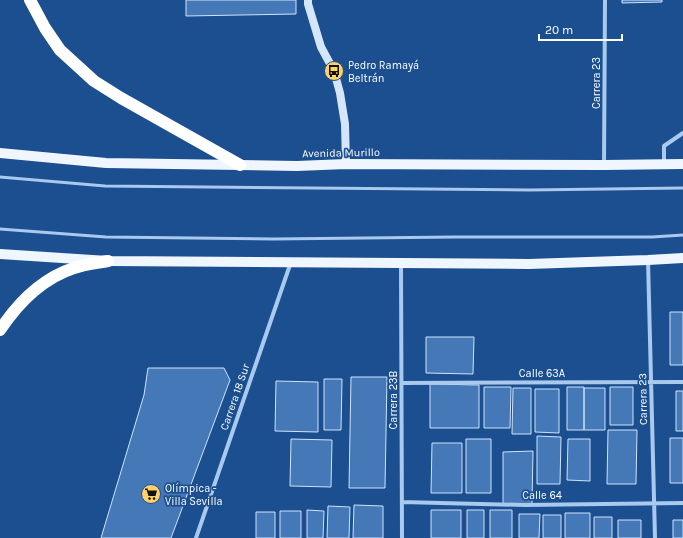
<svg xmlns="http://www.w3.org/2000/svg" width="683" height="538" viewBox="0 0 683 538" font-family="Karla,sans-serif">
	<rect width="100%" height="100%" fill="#1b4f8f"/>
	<!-- building -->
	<path fill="#4478b7" stroke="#cfe3fa" d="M 186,0 L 296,0 L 296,14 L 186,16 Z
		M 622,0 L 662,0 L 662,2 L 622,3 Z
		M 670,312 L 683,312 L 683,365 L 670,365 Z
		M 426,337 L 474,337 L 473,374 L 426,373 Z
		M 148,368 L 224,368 L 230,380 L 171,538 L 101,538 L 144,395 Z
		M 351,377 L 387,377 L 385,488 L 349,488 Z
		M 324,379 L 342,379 L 341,430 L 324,430 Z
		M 276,381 L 318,382 L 318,432 L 275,431 Z
		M 430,384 L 479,385 L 479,428 L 430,428 Z
		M 484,387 L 511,387 L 510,428 L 484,428 Z
		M 567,387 L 584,387 L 584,430 L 567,430 Z
		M 610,387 L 633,387 L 633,425 L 610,425 Z
		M 513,388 L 531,388 L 531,434 L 512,434 Z
		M 584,388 L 605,388 L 605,430 L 584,430 Z
		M 535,389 L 559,389 L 559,433 L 535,432 Z
		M 676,391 L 683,391 L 683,431 L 676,431 Z
		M 608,430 L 637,430 L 636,484 L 607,484 Z
		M 537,436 L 561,437 L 560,484 L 537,484 Z
		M 670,438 L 683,438 L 683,483 L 670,483 Z
		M 291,439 L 332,440 L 331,487 L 290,486 Z
		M 466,439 L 491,439 L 491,493 L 466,493 Z
		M 568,439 L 590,439 L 590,481 L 567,480 Z
		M 432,443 L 462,443 L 462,493 L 431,493 Z
		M 533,451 L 532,504 L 503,504 L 503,452 Z
		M 354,505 L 383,506 L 383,538 L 353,538 Z
		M 328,506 L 350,507 L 349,538 L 327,538 Z
		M 307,510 L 324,511 L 323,538 L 307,538 Z
		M 431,510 L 461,510 L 461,538 L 431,538 Z
		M 467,510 L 484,510 L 484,538 L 467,538 Z
		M 490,510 L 512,510 L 512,538 L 490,538 Z
		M 280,511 L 301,511 L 301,538 L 280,538 Z
		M 256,512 L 275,512 L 275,538 L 256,538 Z
		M 565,513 L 590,513 L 590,538 L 565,538 Z
		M 519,514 L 540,514 L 539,538 L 519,538 Z
		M 543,515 L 561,515 L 561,538 L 543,538 Z
		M 594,517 L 612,517 L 612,538 L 594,538 Z
		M 618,520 L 641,520 L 641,538 L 618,538 Z
		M 673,520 L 683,520 L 683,538 L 673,538 Z"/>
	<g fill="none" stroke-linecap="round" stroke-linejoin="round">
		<!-- lane -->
		<path stroke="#a9c9ee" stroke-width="3" d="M 0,177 L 105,186 L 529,190 L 683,188
			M 0,229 L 106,237 L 274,239 L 455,237 L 652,237 L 683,235"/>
		<!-- street -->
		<path stroke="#a9c9ee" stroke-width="4" d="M 664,164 L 664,146 L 683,133
			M 604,165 L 605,0
			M 648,260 L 655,538
			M 401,264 L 402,538
			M 402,383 L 683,382
			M 402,502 L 525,505 L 683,503
			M 196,538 L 291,262"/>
		<!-- secondary -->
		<path stroke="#d6e6fa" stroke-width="8" d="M 308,0 L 308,4 L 321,47 L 334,71 L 340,93 L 345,124 L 346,164"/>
		<!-- primary -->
		<path stroke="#f0f6ff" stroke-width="10" d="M 0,153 L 106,163 L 297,166 L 346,164 L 604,165 L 683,164
			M 0,254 L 108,261 L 529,264 L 648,260 L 683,258"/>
		<!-- highway -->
		<path stroke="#fff" stroke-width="12" d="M 30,0 L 45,28 L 60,50 L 94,81 L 121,98 L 240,165
			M 0,330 C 18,303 43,278 74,268 C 85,264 97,263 108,261"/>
	</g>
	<!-- icons -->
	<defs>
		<symbol id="bus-disc" viewBox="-11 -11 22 22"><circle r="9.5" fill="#ffd166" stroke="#1b4f8f"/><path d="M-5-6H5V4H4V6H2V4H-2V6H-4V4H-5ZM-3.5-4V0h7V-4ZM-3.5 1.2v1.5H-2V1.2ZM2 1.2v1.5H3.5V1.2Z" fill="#111"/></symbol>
		<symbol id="supermarket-disc" viewBox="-11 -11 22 22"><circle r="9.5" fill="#ffd166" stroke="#1b4f8f"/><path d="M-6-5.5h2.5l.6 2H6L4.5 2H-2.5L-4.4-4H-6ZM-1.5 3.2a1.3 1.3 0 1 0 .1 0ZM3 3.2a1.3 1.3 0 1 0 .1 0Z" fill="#111"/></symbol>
	</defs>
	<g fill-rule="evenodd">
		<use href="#bus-disc" x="323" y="60" width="22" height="22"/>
		<use href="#supermarket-disc" x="140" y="483" width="22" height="22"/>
	</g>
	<g text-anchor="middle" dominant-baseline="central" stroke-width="3.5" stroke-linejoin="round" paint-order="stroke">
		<!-- poi labels -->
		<g font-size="11" fill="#fff" stroke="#1b4f8f" text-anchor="start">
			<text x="348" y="65">Pedro Ramayá<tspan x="348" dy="13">Beltrán</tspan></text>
			<text x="165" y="488">Olímpica -<tspan x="165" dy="13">Villa Sevilla</tspan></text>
		</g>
		<!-- street labels -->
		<g font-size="11" fill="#fff" stroke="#1b4f8f">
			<text transform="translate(596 83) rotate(-90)">Carrera 23</text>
			<text transform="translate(341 153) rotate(-1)">Avenida Murillo</text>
			<text x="542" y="373">Calle 63A</text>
			<text transform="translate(235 397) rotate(-71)">Carrera 18 Sur</text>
			<text transform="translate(643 399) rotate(-91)">Carrera 23</text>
			<text transform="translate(393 400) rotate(-90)">Carrera 23B</text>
			<text x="542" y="495">Calle 64</text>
		</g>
	</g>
	<!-- scale -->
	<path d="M539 34v6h83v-6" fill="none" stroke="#ffffff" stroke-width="2"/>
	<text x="545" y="34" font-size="12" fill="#ffffff" stroke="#1b4f8f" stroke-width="3" paint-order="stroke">20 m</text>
</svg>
